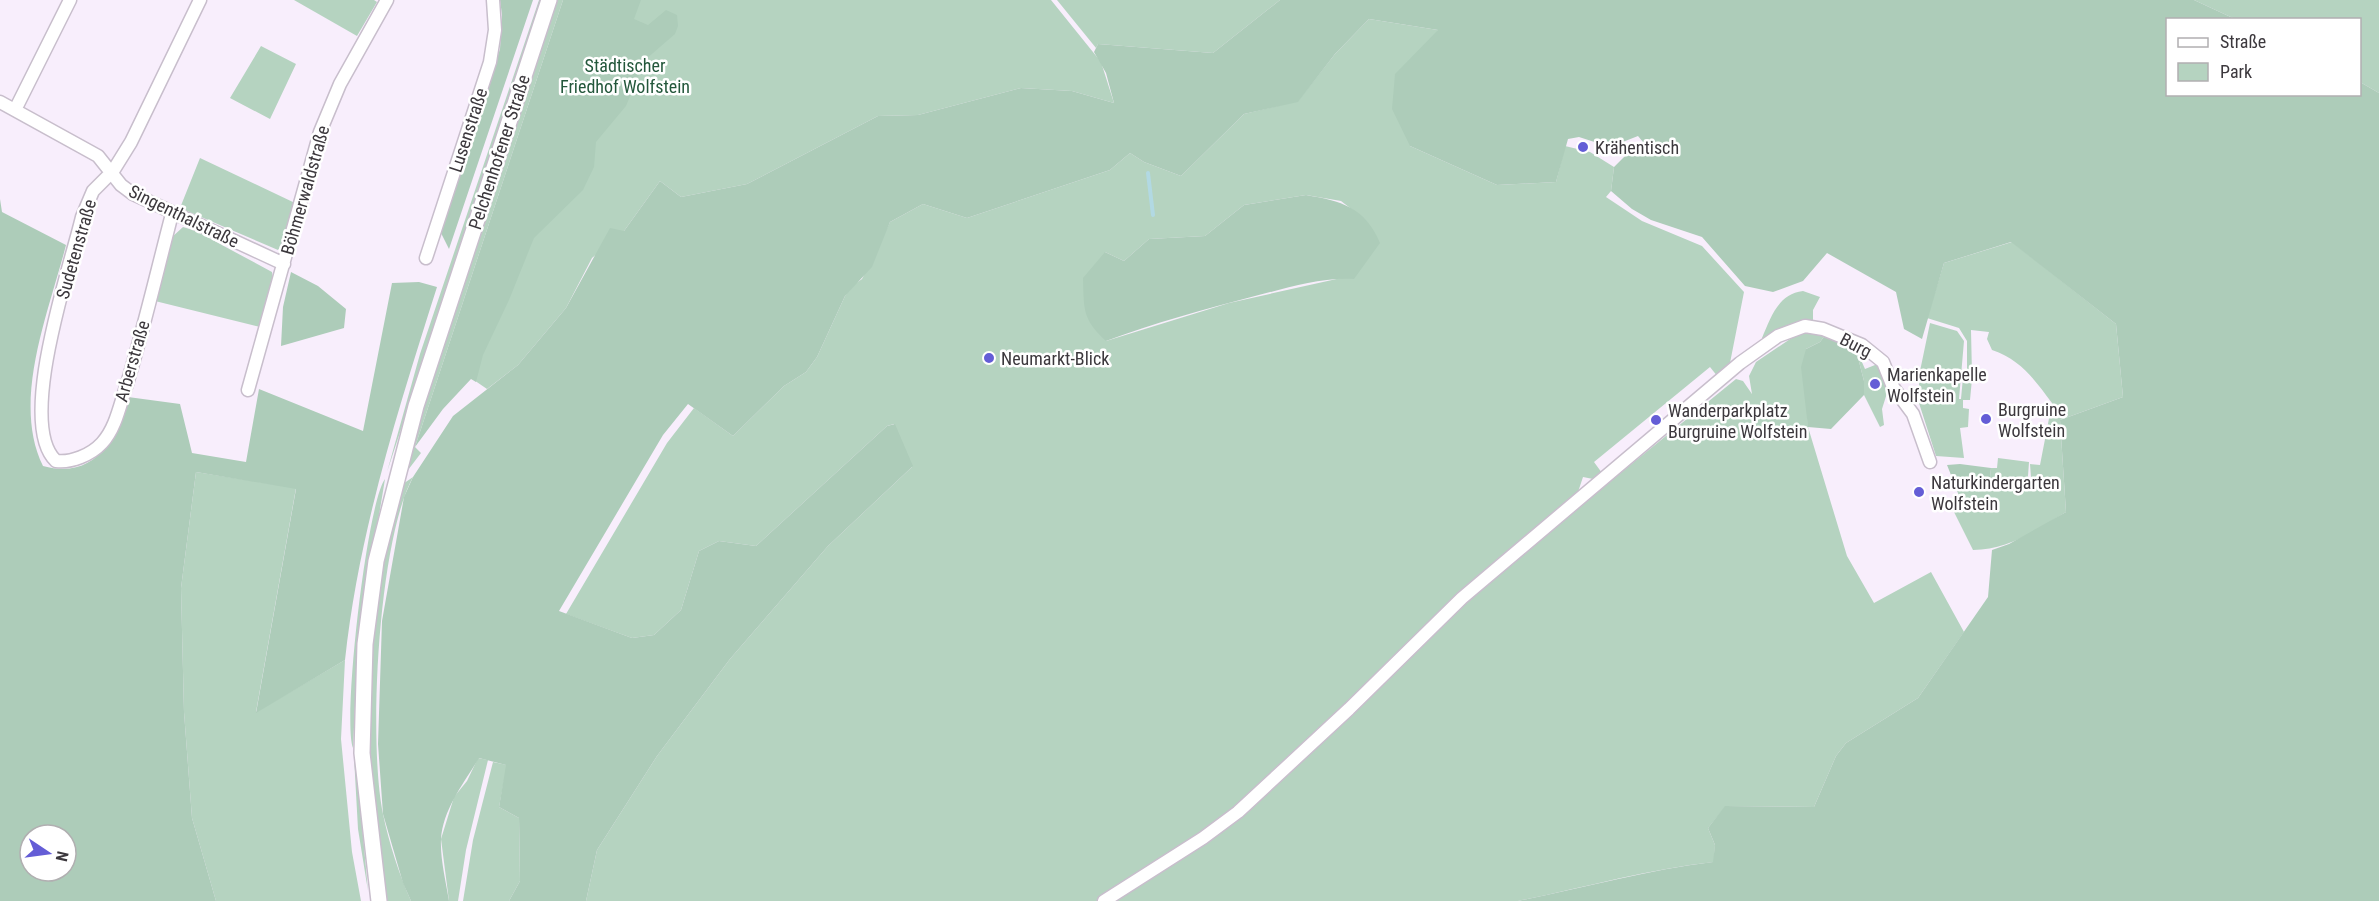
<svg xmlns="http://www.w3.org/2000/svg" width="2379" height="901" viewBox="0 0 2379 901" font-family="'Roboto Condensed',sans-serif">
	<rect width="100%" height="100%" fill="#f8eefc"/>
	<!-- green -->
	<path fill="#b5d3c0" fill-rule="evenodd" d="M 294,0 L 374,0 L 377,2 L 357,36 Z
		M 539,0 L 542,0 L 387,472 L 420,354 Z
		M 557,0 L 563,0 L 415,447 L 421,453 L 405,474 L 422,409 Z
		M 570,0 L 1051,0 L 1101,62 L 1114,103 L 1072,91 L 1021,88 L 918,115 L 878,116 L 747,184 L 681,197 L 660,181 L 624,231 L 592,258 L 566,308 L 518,365 L 487,389 L 471,378 Z
		M 1057,0 L 1280,0 L 1213,53 L 1098,44 L 1096,48 Z
		M 2194,0 L 2379,0 L 2379,93 L 2360,82 L 2360,20 L 2235,19 Z
		M 1369,19 L 1438,30 L 1410,146 L 1497,185 L 1556,182 L 1565,146 L 1590,152 L 1614,167 L 1611,191 L 1606,197 L 1642,221 L 1702,246 L 1744,292 L 1729,368 L 1718,377 L 1710,367 L 1594,462 L 1602,473 L 1593,479 L 1583,477 L 1578,492 L 1586,501 L 1736,379 L 1743,381 L 1752,394 L 1749,376 L 1756,362 L 1796,335 L 1814,332 L 1826,334 L 1820,342 L 1806,349 L 1808,427 L 1847,556 L 1874,603 L 1931,572 L 1964,632 L 1918,698 L 1846,743 L 1836,756 L 1814,807 L 1726,806 L 1708,828 L 1715,845 L 1714,862 C 1648,869 1583,888 1518,901 L 586,901 L 597,850 L 657,756 L 730,659 L 828,546 L 912,467 L 894,424 L 887,426 L 756,546 L 719,541 L 699,551 L 681,610 L 654,635 L 632,638 L 566,614 L 667,443 L 694,408 L 733,436 L 784,386 L 806,372 L 817,357 L 845,296 L 852,286 L 862,279 L 890,222 L 923,204 L 967,218 L 1110,170 L 1130,153 L 1144,162 L 1181,176 L 1244,114 L 1298,101 L 1335,54 ZM 1306,195 L 1341,201 L 1354,211 L 1341,278 L 1229,303 L 1106,341 L 1105,252 L 1124,261 L 1149,239 L 1205,236 L 1244,205 Z
		M 261,46 L 296,64 L 270,119 L 230,98 Z
		M 200,158 L 295,203 L 285,242 L 278,250 L 180,208 Z
		M 183,227 L 196,231 L 272,272 L 273,279 L 260,327 L 155,301 L 171,238 Z
		M 2012,242 L 2116,324 L 2123,397 L 2060,420 L 2066,512 C 2036,530 2009,550 1973,550 L 1949,502 L 1959,496 L 1955,485 L 1989,487 L 1991,468 L 1997,468 L 1998,458 L 2029,462 L 2028,476 L 2032,491 L 2030,464 L 2040,465 L 2052,403 C 2034,379 2021,360 1992,350 L 1987,339 L 1989,332 L 1971,330 L 1972,375 L 1967,374 L 1967,341 L 1959,328 L 1927,318 L 1944,263 Z
		M 1803,291 L 1820,297 L 1813,310 L 1813,322 L 1790,324 L 1766,340 L 1762,338 C 1771,317 1778,294 1803,291 Z
		M 1930,323 L 1957,331 L 1964,341 L 1959,399 L 1961,399 L 1963,377 L 1972,379 L 1970,400 L 1963,400 L 1963,408 L 1969,409 L 1968,427 L 1960,428 L 1964,458 L 1936,456 L 1918,400 L 1920,371 Z
		M 1855,346 L 1870,355 L 1861,360 L 1865,369 L 1880,363 L 1888,390 L 1882,409 L 1884,425 L 1880,427 L 1864,395 L 1864,381 Z
		M 196,472 L 296,488 L 256,712 L 345,660 L 341,739 L 352,852 L 361,901 L 216,901 L 192,818 L 184,712 L 181,588 Z
		M 413,477 C 378,541 368,742 383,814 C 389,843 399,874 411,901 L 386,901 C 375,810 362,717 373,624 C 378,578 389,532 400,486 Z
		M 385,479 L 358,643 L 353,748 C 342,720 367,503 385,479 Z
		M 354,757 L 356,757 L 368,891 L 358,829 Z
		M 478,758 L 488,760 L 466,850 L 458,901 L 449,901 L 441,839 L 454,797 L 467,781 Z
		M 493,762 L 507,765 L 499,807 L 519,818 L 520,881 L 509,901 L 463,901 L 473,840 Z"/>
	<!-- forest -->
	<path fill="#adccb9" fill-rule="evenodd" d="M 500,0 L 533,0 L 449,249 L 440,231 L 500,49 L 502,15 Z
		M 563,0 L 641,0 L 634,19 L 648,25 L 666,10 L 677,15 L 678,26 L 675,34 L 645,60 L 626,106 L 596,142 L 594,167 L 583,190 L 534,238 L 509,300 L 483,355 L 476,382 L 471,379 L 443,409 L 415,447 Z
		M 1280,0 L 2194,0 L 2235,19 L 2168,20 L 2168,94 L 2360,94 L 2360,82 L 2379,93 L 2379,901 L 1518,901 C 1583,888 1647,870 1713,862 L 1715,845 L 1708,828 L 1725,806 L 1814,807 L 1836,756 L 1846,743 L 1918,698 L 1988,597 L 1992,550 L 2009,544 L 2066,512 L 2060,420 L 2123,397 L 2116,324 L 2011,242 L 1944,263 L 1922,339 L 1904,329 L 1896,292 L 1827,253 L 1803,281 L 1773,292 L 1745,286 L 1702,237 L 1651,220 L 1632,209 L 1611,191 L 1614,167 L 1627,154 L 1641,148 L 1643,142 L 1638,136 L 1610,147 L 1579,137 L 1568,139 L 1556,182 L 1497,185 L 1410,146 L 1392,109 L 1395,74 L 1438,30 L 1369,19 L 1335,54 L 1298,102 L 1244,114 L 1181,176 L 1144,162 L 1130,153 L 1110,170 L 967,218 L 923,204 L 890,222 L 872,267 L 845,296 L 817,357 L 806,372 L 784,386 L 733,436 L 688,404 L 663,435 L 559,611 L 632,638 L 654,635 L 681,610 L 699,551 L 719,541 L 756,546 L 887,426 L 895,424 L 913,466 L 828,546 L 730,659 L 657,756 L 597,850 L 586,901 L 509,901 L 520,881 L 519,818 L 499,807 L 506,765 L 479,758 C 464,783 443,809 441,839 C 440,859 446,882 449,901 L 411,901 L 403,883 L 383,814 L 378,744 L 382,621 L 404,497 L 413,477 L 453,416 L 518,365 L 566,308 L 610,228 L 624,231 L 660,181 L 681,197 L 747,184 L 878,116 L 918,115 L 1021,88 L 1072,91 L 1114,103 L 1106,73 L 1094,52 L 1098,44 L 1213,53 Z
		M 1306,195 C 1341,201 1365,207 1380,243 L 1354,279 C 1321,277 1287,288 1255,296 C 1205,309 1154,323 1106,341 C 1082,319 1084,309 1083,278 L 1105,252 L 1124,261 L 1149,239 L 1205,236 L 1244,205 Z
		M 0,199 L 2,212 L 66,245 C 49,312 11,401 43,466 C 95,480 116,440 128,397 L 180,404 L 192,453 L 246,462 L 259,389 L 363,431 L 392,283 L 419,282 L 437,287 C 398,410 359,531 345,660 L 256,713 L 296,489 L 196,472 L 181,588 L 184,712 L 192,818 L 216,901 L 0,901 ZM 30,835 L 66,835 L 66,871 L 30,871 Z
		M 291,272 L 318,286 L 346,309 L 344,328 L 281,346 L 283,307 Z
		M 1826,334 L 1855,346 L 1864,381 L 1864,395 L 1831,429 L 1808,427 L 1801,367 L 1806,349 L 1820,342 Z
		M 1960,464 L 1991,468 L 1989,488 L 1955,485 L 1947,465 Z"/>
	<g fill="none" stroke-linecap="round" stroke-linejoin="round">
		<!-- stream -->
		<path stroke="#b2d9e3" stroke-width="4" d="M 1148,173 L 1153,215"/>
		<defs>
			<path id="minor" d="M 0,102 L 98,156 L 121,185 L 133,194 L 284,264
				M 15,110 L 70,0
				M 172,214 C 157,271 144,328 127,384 C 120,404 116,428 102,443 C 91,455 71,463 56,461 C 16,424 70,268 82,217 L 93,191 L 113,171 L 131,142 L 200,0
				M 426,258 L 490,62 L 495,30 L 493,0
				M 248,390 L 320,132 L 340,84 L 387,0
				M 1104,901 L 1203,838 L 1238,812 L 1349,709 L 1462,598 L 1740,363 L 1778,336 L 1805,326 L 1823,329 L 1862,345 L 1883,362 L 1893,387 L 1913,414 L 1930,462"/>
			<path id="major" d="M 379,901 L 362,753 L 365,644 L 376,561 L 416,406 L 549,0"/>
		</defs>
		<!-- minor casing -->
		<use href="#minor" stroke="#c8becc" stroke-width="15"/>
		<!-- major casing -->
		<use href="#major" stroke="#c8becc" stroke-width="18"/>
		<!-- minor -->
		<use href="#minor" stroke="#fff" stroke-width="12"/>
		<!-- major -->
		<use href="#major" stroke="#fff" stroke-width="15"/>
	</g>
	<!-- markers -->
	<g fill="#645dd6" stroke="#fff" stroke-width="2">
		<circle cx="1583" cy="147" r="6"/>
		<circle cx="989" cy="358" r="6"/>
		<circle cx="1875" cy="384" r="6"/>
		<circle cx="1986" cy="419" r="6"/>
		<circle cx="1656" cy="420" r="6"/>
		<circle cx="1919" cy="492" r="6"/>
	</g>
	<g text-anchor="middle" dominant-baseline="central" stroke-width="5" stroke-linejoin="round" paint-order="stroke">
		<!-- park labels -->
		<g font-size="18" fill="#23573b" stroke="#fff">
			<text x="625" y="65">Städtischer<tspan x="625" dy="21">Friedhof Wolfstein</tspan></text>
		</g>
		<!-- street labels -->
		<g font-size="18" fill="#3c383d" stroke="#fff">
			<text transform="translate(468 130) rotate(-72)">Lusenstraße</text>
			<text transform="translate(499 152) rotate(-72)">Pelchenhofener Straße</text>
			<text transform="translate(305 190) rotate(-74)">Böhmerwaldstraße</text>
			<text transform="translate(184 216) rotate(26)">Singenthalstraße</text>
			<text transform="translate(76 249) rotate(-74)">Sudetenstraße</text>
			<text transform="translate(1856 345) rotate(27)">Burg</text>
			<text transform="translate(132 361) rotate(-74)">Arberstraße</text>
		</g>
		<!-- poi labels -->
		<g font-size="18" fill="#3c383d" stroke="#fff" text-anchor="start">
			<text x="1595" y="147">Krähentisch</text>
			<text x="1001" y="358">Neumarkt-Blick</text>
			<text x="1887" y="374">Marienkapelle<tspan x="1887" dy="21">Wolfstein</tspan></text>
			<text x="1998" y="409">Burgruine<tspan x="1998" dy="21">Wolfstein</tspan></text>
			<text x="1668" y="410">Wanderparkplatz<tspan x="1668" dy="21">Burgruine Wolfstein</tspan></text>
			<text x="1931" y="482">Naturkindergarten<tspan x="1931" dy="21">Wolfstein</tspan></text>
		</g>
	</g>
	<!-- legend -->
	<rect x="2166" y="18" width="195" height="78" fill="#ffffff" stroke="#b1afb1" stroke-width="1.5"/>
	<rect x="2178" y="38" width="30" height="9" fill="#ffffff" stroke="#b1afb1" stroke-width="1.5"/>
	<text x="2220" y="48" font-size="18" fill="#3c383d">Straße</text>
	<rect x="2178" y="63" width="30" height="18" fill="#b5d3c0" stroke="#b1afb1" stroke-width="1.5"/>
	<text x="2220" y="78" font-size="18" fill="#3c383d">Park</text>
	<!-- north arrow -->
	<g transform="translate(48 853) rotate(103)"><circle r="28" fill="#ffffff" stroke="#b1afb1" stroke-width="1.5"/>
	<path d="M0-4.5L10 22L0 15L-10 22Z" fill="#645dd6"/>
	<text y="-9" font-size="16" font-weight="bold" text-anchor="middle" fill="#3c383d">N</text>
	</g>
</svg>
